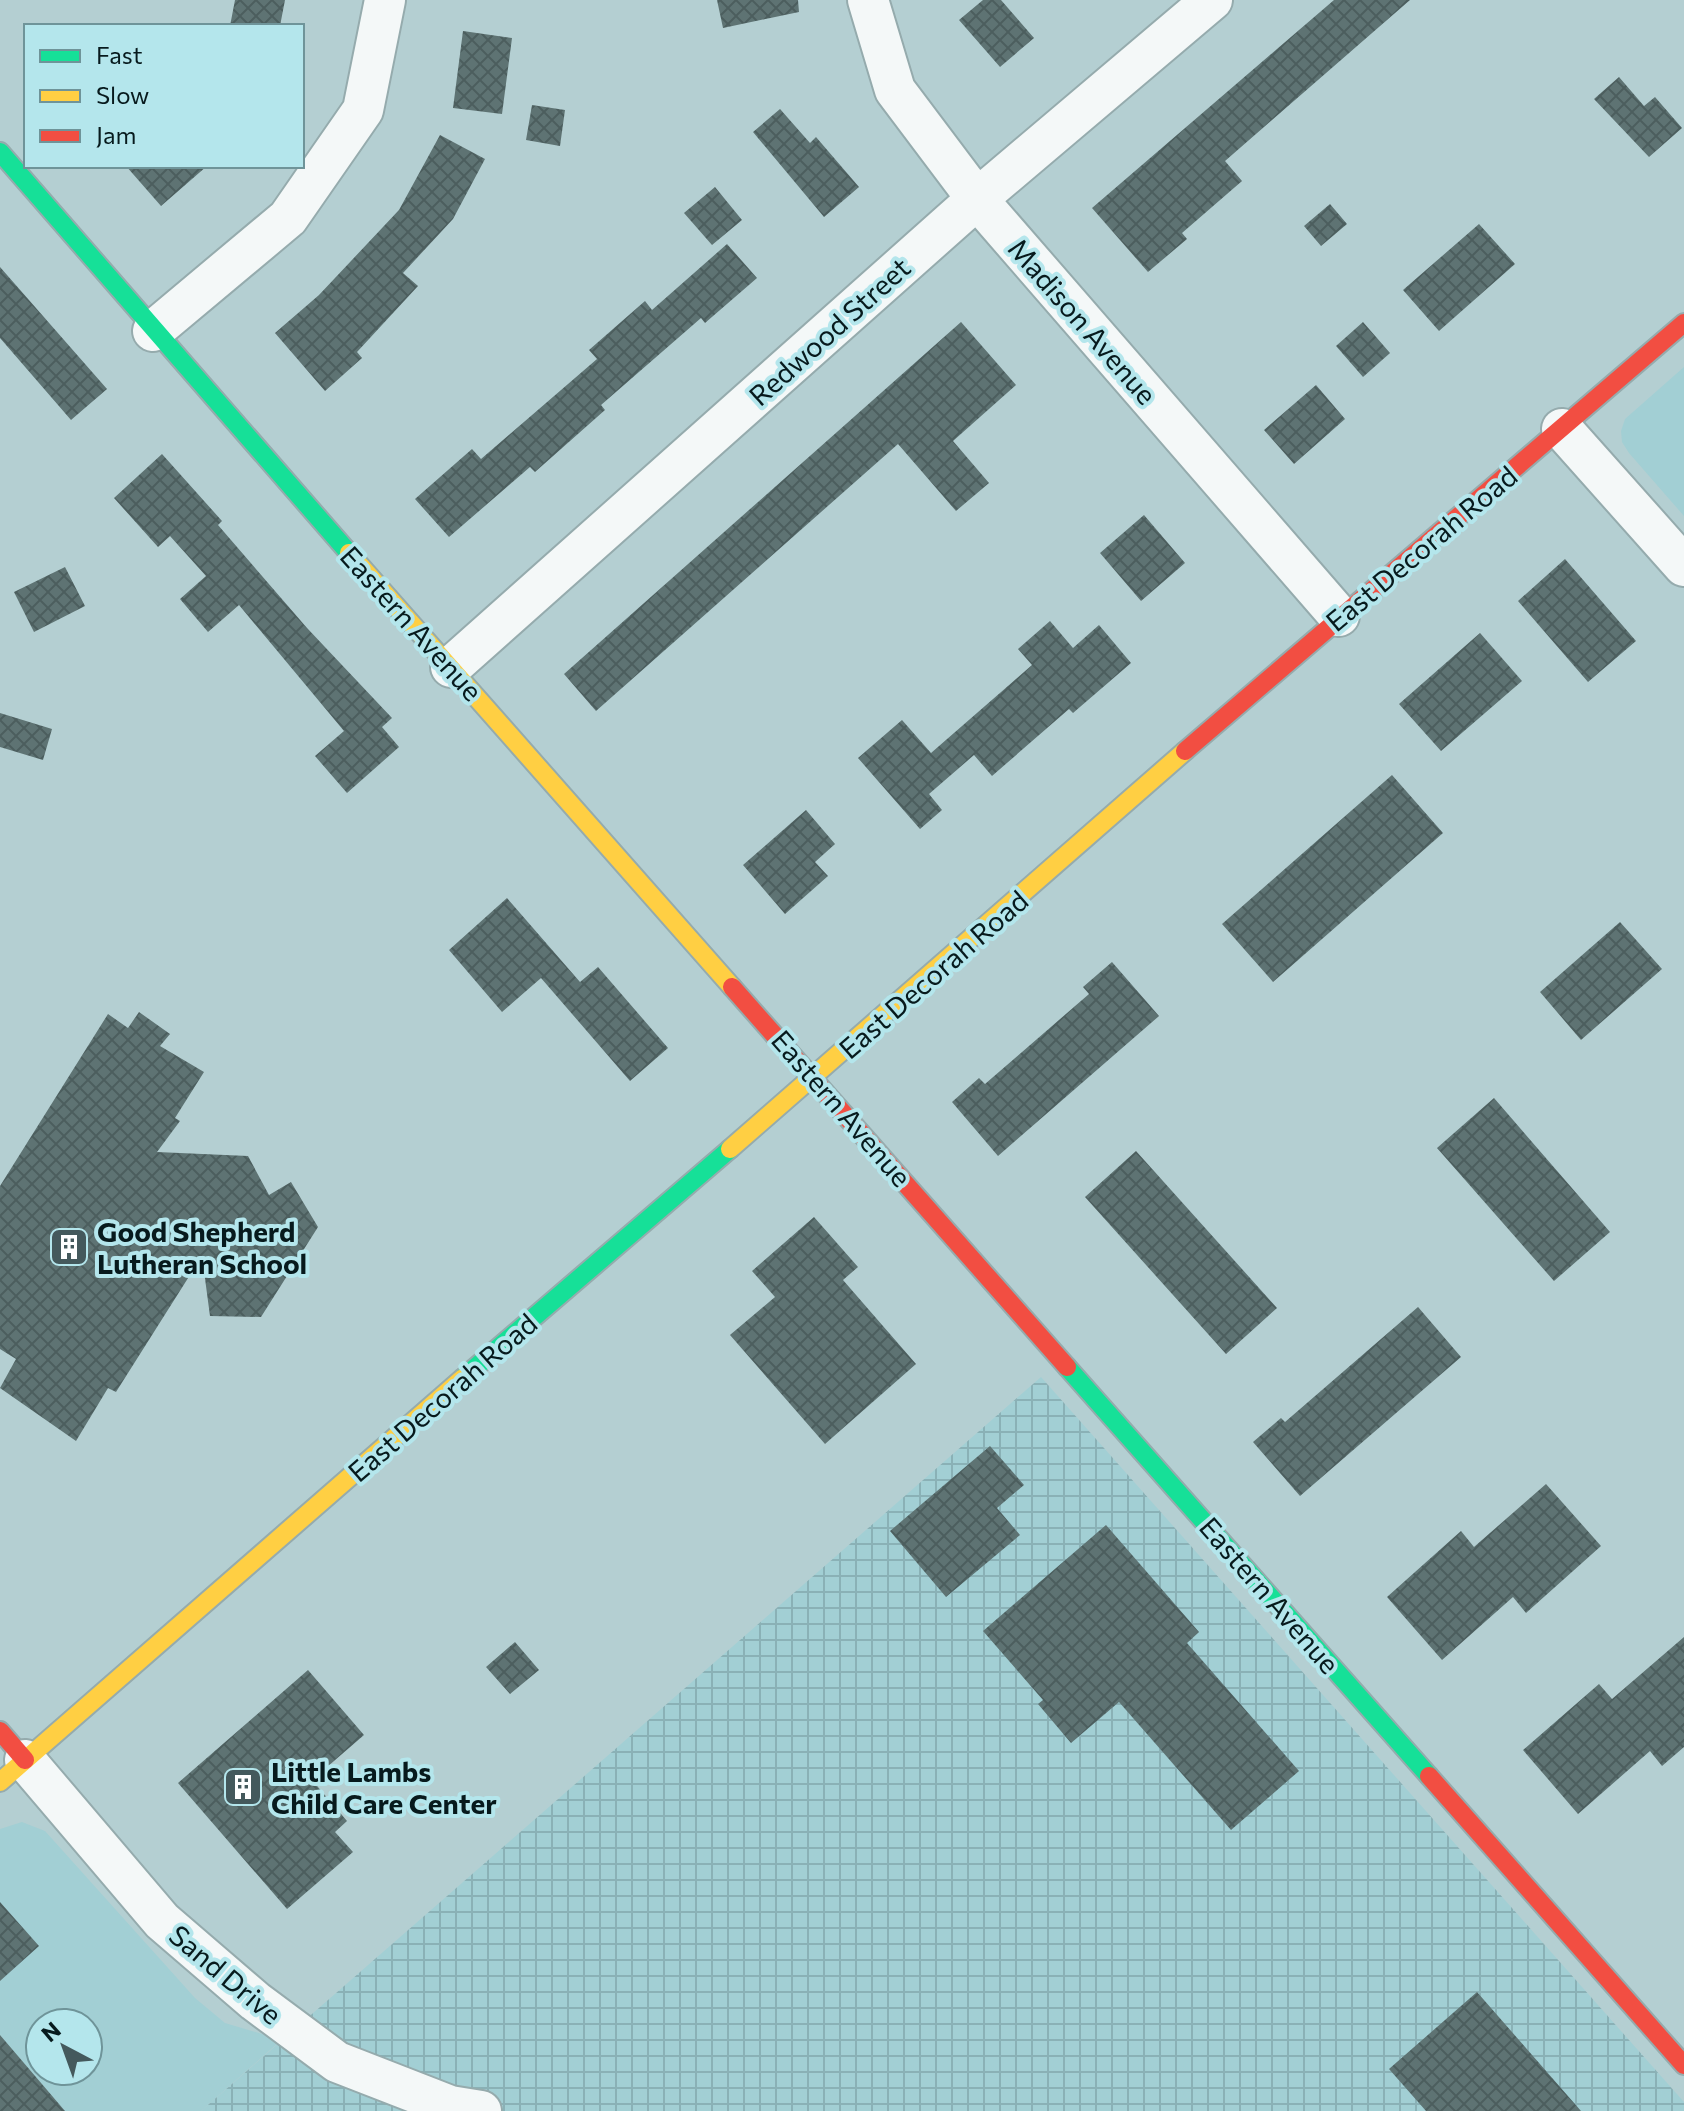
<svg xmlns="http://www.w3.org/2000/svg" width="1684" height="2111" viewBox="0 0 1684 2111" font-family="Commissioner,sans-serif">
	<defs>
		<pattern id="industrial-grid" width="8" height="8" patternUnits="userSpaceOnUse" patternTransform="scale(2)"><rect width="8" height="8" fill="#a2cfd4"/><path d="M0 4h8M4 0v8" fill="none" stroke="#8ab1b6"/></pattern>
		<pattern id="building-cross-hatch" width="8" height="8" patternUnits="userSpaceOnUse" patternTransform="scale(2)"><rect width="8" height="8" fill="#5e7373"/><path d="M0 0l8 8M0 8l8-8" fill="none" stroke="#4c5e5e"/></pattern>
	</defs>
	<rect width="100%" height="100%" fill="#b4cfd2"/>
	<!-- built -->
	<path fill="#a2cfd4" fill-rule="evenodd" d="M 1684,367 L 1684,516 L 1629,453 L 1622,442 L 1621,431 L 1625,419 Z
		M 22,1822 L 45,1831 L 195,1998 L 225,2023 L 262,2034 L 278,2043 L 201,2111 L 0,2111 L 0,1829 ZM 40,2023 L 88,2023 L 88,2071 L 40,2071 Z"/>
	<!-- industrial -->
	<path fill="url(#industrial-grid)" d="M 1041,1377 L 1684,2102 L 1684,2111 L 201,2111 Z"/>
	<!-- building -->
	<path fill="url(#building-cross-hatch)" d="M 235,0 L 285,0 L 280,26 L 230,26 Z
		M 717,0 L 798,0 L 799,12 L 723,28 Z
		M 983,0 L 1001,0 L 1034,38 L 1000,67 L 959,20 Z
		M 1334,0 L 1410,0 L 1225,161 L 1242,181 L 1182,233 L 1187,239 L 1148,272 L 1092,208 Z
		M 463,31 L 512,38 L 502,114 L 453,108 Z
		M 1619,77 L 1644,106 L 1655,97 L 1682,128 L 1649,157 L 1594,99 Z
		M 532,105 L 565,110 L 560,146 L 526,140 Z
		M 780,109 L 810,143 L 816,137 L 859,187 L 824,217 L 753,132 Z
		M 440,135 L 485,159 L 453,219 L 403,273 L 418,286 L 357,352 L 362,358 L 325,391 L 275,333 L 319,295 L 399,210 Z
		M 126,166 L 207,166 L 161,206 Z
		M 715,187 L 742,220 L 712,245 L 684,213 Z
		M 1330,204 L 1347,224 L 1321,246 L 1304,226 Z
		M 1479,224 L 1515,264 L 1439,331 L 1403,290 Z
		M 727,244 L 757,278 L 705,323 L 701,318 L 601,405 L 605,410 L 535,472 L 530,467 L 449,537 L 415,499 L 472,449 L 481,459 L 597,359 L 589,350 L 645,301 L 652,310 Z
		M 0,267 L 107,389 L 71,420 L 0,338 Z
		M 961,322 L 1016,385 L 953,441 L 989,483 L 956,511 L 898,444 L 596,711 L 564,674 Z
		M 1363,322 L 1390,353 L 1363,377 L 1336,346 Z
		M 1316,385 L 1345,419 L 1294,464 L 1264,430 Z
		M 162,454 L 222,521 L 218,525 L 307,628 L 392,718 L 382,727 L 399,747 L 347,793 L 315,756 L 344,731 L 239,605 L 208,632 L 180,599 L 206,576 L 170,536 L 158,547 L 114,498 Z
		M 1144,515 L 1185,563 L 1141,601 L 1100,553 Z
		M 1565,559 L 1636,641 L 1588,682 L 1518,601 Z
		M 65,567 L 85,606 L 34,632 L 14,592 Z
		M 1050,621 L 1073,648 L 1099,625 L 1131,663 L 1073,713 L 1069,709 L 992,776 L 974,755 L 929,794 L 942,810 L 920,829 L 858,758 L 902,720 L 931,753 L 1032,665 L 1018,649 Z
		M 1480,633 L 1522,681 L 1441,751 L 1399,704 Z
		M 0,713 L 52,729 L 43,760 L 0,747 Z
		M 1392,775 L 1443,833 L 1273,982 L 1222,924 Z
		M 806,810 L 835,844 L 815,862 L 828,876 L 785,914 L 743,865 Z
		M 507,898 L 580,982 L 598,967 L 668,1048 L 630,1081 L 541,978 L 502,1012 L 449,950 Z
		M 1620,922 L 1662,969 L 1581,1040 L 1540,992 Z
		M 1112,962 L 1159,1016 L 998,1156 L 952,1102 L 979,1078 L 985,1084 L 1089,994 L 1083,987 Z
		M 139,1012 L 170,1034 L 160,1046 L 204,1072 L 175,1118 L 180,1121 L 157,1152 L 248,1156 L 269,1195 L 291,1182 L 318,1227 L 261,1317 L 210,1316 L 202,1256 L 116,1392 L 108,1388 L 76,1441 L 0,1388 L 16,1359 L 0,1349 L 0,1186 L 108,1014 L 128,1028 Z
		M 1494,1098 L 1610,1232 L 1554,1281 L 1437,1148 Z
		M 1136,1151 L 1277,1308 L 1226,1354 L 1085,1197 Z
		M 814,1217 L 858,1267 L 843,1280 L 916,1364 L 825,1444 L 730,1335 L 775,1297 L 752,1271 Z
		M 1418,1307 L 1461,1357 L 1300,1496 L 1253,1442 L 1281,1418 L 1285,1422 Z
		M 990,1446 L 1024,1485 L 997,1508 L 1020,1535 L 946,1597 L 890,1531 Z
		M 1546,1484 L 1601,1546 L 1526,1613 L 1513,1597 L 1442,1660 L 1387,1597 L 1461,1531 L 1474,1547 Z
		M 1106,1525 L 1199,1632 L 1187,1643 L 1299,1771 L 1231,1830 L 1119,1702 L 1071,1743 L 1038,1704 L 1043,1700 L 983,1631 Z
		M 1684,1637 L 1684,1747 L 1662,1766 L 1650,1751 L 1578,1814 L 1523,1750 L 1599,1684 L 1612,1699 Z
		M 515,1642 L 539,1670 L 510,1694 L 486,1667 Z
		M 308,1670 L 364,1735 L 312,1780 L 347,1821 L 335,1832 L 353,1852 L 287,1909 L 178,1783 Z
		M 0,1902 L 39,1946 L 0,1981 Z
		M 1477,1992 L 1581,2111 L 1426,2111 L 1389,2069 Z
		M 0,2035 L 65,2111 L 0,2111 Z"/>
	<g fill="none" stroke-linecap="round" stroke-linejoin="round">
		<defs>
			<path id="street" d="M 868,0 L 895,90 L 977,199 L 1339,616
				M 153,331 L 288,218 L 363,110 L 385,0
				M 1562,429 L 1684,566
				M 451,667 L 977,199 L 1212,0
				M 25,1760 L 162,1921 L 255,2001 L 337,2062 L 450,2106 L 481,2111"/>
			<path id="fast" d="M 0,152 L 349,553
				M 1067,1367 L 1429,1776
				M 463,1378 L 730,1149"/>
			<path id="slow" d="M 349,553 L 732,987
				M 730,1149 L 1185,751
				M 0,1782 L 463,1378"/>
			<path id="jam" d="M 1185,751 L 1684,323
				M 732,987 L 1067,1367
				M 0,1731 L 25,1760
				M 1429,1776 L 1684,2065"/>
		</defs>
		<!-- street casing -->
		<use href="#street" stroke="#95abad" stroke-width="44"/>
		<!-- fast casing -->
		<use href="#fast" stroke="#95abad" stroke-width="22"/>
		<!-- slow casing -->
		<use href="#slow" stroke="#95abad" stroke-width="22"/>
		<!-- jam casing -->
		<use href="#jam" stroke="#95abad" stroke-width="22"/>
		<!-- street -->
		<use href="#street" stroke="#f4f8f8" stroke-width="40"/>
		<!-- fast -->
		<use href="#fast" stroke="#16e098" stroke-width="18"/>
		<!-- slow -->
		<use href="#slow" stroke="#ffcf43" stroke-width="18"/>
		<!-- jam -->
		<use href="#jam" stroke="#f24e42" stroke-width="18"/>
	</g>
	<!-- icons -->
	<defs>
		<symbol id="building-square" viewBox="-11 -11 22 22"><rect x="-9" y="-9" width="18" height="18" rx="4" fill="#44595c" stroke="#b4e6ec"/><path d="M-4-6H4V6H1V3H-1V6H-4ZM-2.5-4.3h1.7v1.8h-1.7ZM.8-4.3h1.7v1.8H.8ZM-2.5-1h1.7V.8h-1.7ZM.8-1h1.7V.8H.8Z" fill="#fff"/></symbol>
	</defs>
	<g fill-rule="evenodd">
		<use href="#building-square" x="47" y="1225" width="44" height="44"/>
		<use href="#building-square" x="221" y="1765" width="44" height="44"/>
	</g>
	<g text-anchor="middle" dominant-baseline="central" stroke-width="8" stroke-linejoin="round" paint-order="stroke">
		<!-- street labels -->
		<g font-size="28" fill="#071a1d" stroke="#b4e6ec">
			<text transform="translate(1083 321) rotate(49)">Madison Avenue</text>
			<text transform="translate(829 331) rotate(-42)">Redwood Street</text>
			<text transform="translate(1421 548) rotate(-40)">East Decorah Road</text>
			<text transform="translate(412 623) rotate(48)">Eastern Avenue</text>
			<text transform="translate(933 974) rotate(-41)">East Decorah Road</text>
			<text transform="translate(842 1108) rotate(49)">Eastern Avenue</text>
			<text transform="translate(442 1397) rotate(-41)">East Decorah Road</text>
			<text transform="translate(1270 1595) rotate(49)">Eastern Avenue</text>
			<text transform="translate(226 1974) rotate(40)">Sand Drive</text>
		</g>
		<!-- poi labels -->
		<g font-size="28" font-weight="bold" fill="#071a1d" stroke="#b4e6ec" text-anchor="start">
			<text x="97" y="1231">Good Shepherd<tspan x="97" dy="32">Lutheran School</tspan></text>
			<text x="271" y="1771">Little Lambs<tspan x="271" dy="32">Child Care Center</tspan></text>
		</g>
	</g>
	<!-- legend -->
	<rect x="24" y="24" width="280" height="144" fill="#b4e6ec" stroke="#6f9499" stroke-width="2"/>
	<rect x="40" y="50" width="40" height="12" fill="#16e098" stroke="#6f9499" stroke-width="2"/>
	<text x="96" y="64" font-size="24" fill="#071a1d">Fast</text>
	<rect x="40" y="90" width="40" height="12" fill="#ffcf43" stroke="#6f9499" stroke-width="2"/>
	<text x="96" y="104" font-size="24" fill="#071a1d">Slow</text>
	<rect x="40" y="130" width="40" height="12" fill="#f24e42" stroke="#6f9499" stroke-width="2"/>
	<text x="96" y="144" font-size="24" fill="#071a1d">Jam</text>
	<!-- north arrow -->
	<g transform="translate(64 2047) rotate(319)"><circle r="38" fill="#b4e6ec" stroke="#6f9499" stroke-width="2"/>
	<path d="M0-6L14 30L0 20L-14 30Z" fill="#44595c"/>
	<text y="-12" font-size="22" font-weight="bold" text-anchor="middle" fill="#071a1d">N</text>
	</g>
</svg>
